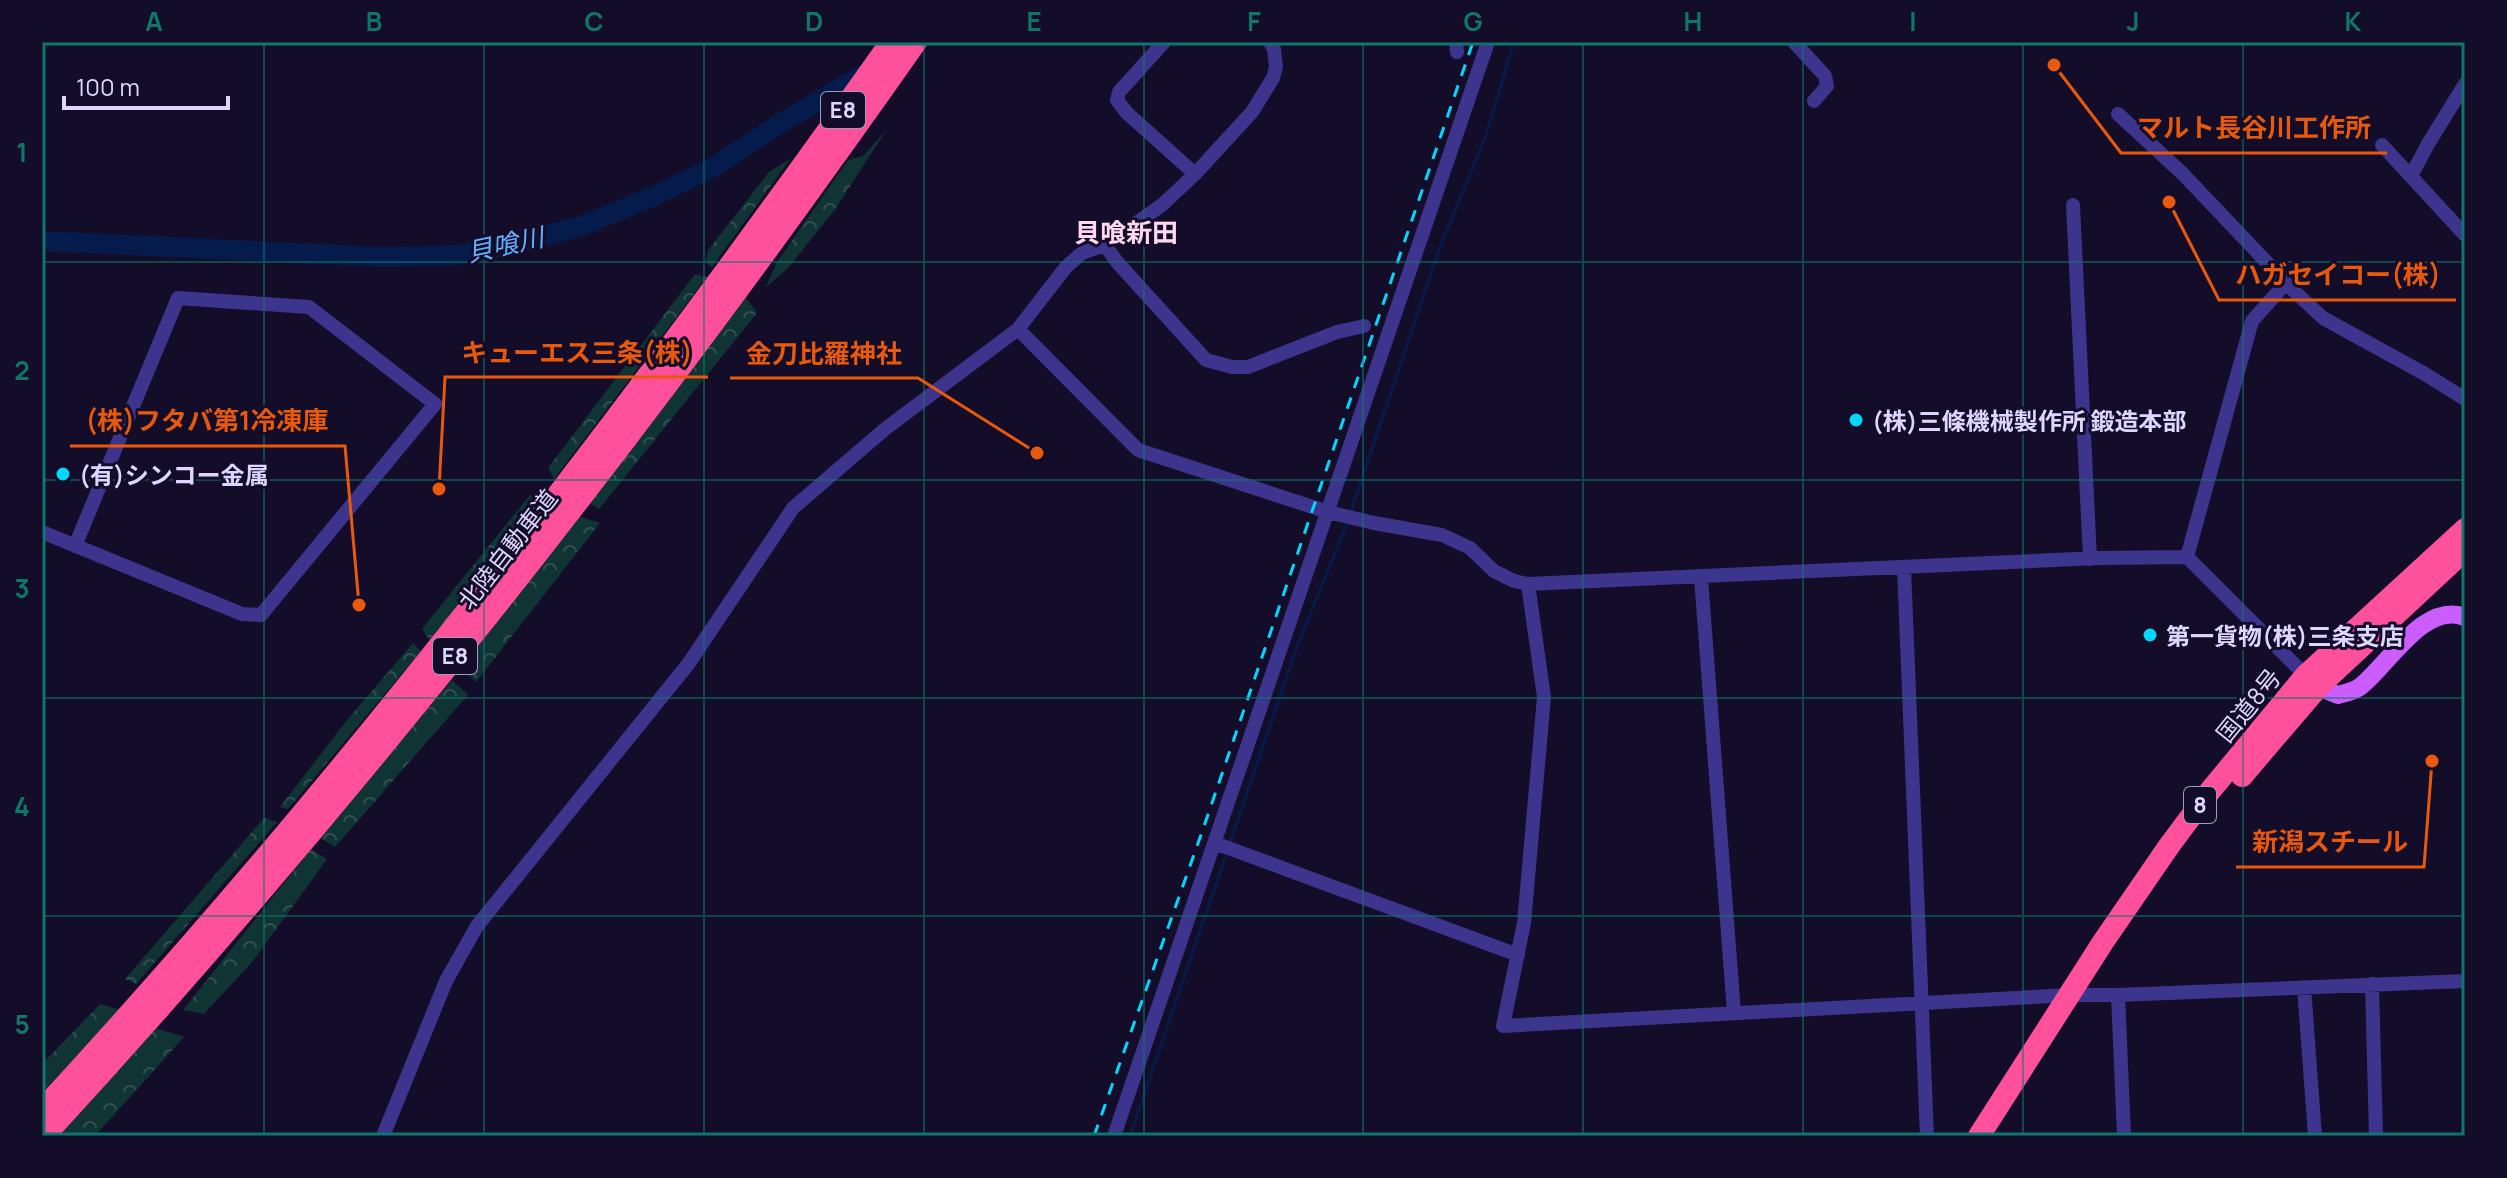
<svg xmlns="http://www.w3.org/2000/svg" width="2507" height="1178" viewBox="0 0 2507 1178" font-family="Manrope,'Noto Sans JP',sans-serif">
	<defs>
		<pattern id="forest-crowns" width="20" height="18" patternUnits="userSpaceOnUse" patternTransform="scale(2)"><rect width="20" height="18" fill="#103334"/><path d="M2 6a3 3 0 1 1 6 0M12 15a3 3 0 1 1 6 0" fill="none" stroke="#325052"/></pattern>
	</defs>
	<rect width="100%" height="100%" fill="#140d29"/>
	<!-- forest -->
	<path fill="url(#forest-crowns)" d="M 887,129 L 836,208 L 788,268 L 766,287 L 777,262 L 848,160 L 863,156 Z
		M 791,158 L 712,267 L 705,262 L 709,249 L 769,172 Z
		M 695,274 L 707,277 L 554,479 L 548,468 Z
		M 745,296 L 757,313 L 599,509 L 590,503 Z
		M 530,495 L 541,500 L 430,641 L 422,629 Z
		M 578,516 L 600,523 L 476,682 L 460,666 Z
		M 413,643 L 421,651 L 288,809 L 280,807 L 347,720 Z
		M 452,680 L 468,695 L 335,847 L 319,837 Z
		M 264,818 L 277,822 L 136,984 L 125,979 Z
		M 311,849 L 327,859 L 253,961 L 204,1014 L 183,1010 Z
		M 100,1004 L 121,1010 L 42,1092 L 42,1064 Z
		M 152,1027 L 184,1037 L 95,1136 L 52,1136 Z"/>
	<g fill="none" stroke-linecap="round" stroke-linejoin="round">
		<!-- stream -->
		<path stroke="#051b4b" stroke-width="3" d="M 1350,514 L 1438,252 L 1486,135 L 1514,42
			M 1229,845 L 1298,644 L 1348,521
			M 1130,1136 L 1227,852"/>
		<!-- river -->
		<path stroke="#051b4b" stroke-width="20" d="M 42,241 L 384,257 L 458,255 L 518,243 L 582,226 L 647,199 L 712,168 L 781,123 L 870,71"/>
		<!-- minor -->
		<path stroke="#3c348d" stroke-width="14" d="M 1164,42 L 1119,92 L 1117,100 L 1127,113 L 1195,174
			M 1456,42 L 1457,52
			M 1794,42 L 1825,76 L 1827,86 L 1814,101
			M 2118,114 L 2183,174 L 2293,290 L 2323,318 L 2425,374 L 2465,399
			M 2382,145 L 2465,235
			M 2411,176 L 2428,144 L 2465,84
			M 2073,205 L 2090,559
			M 1105,245 L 1117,262 L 1206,360 L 1232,367 L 1248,367 L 1337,332 L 1364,326
			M 1018,329 L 1138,450 L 1328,512 L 1374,523 L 1442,535 L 1470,548 L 1494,571 L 1514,581 L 1528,584 L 2098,558 L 2187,557 L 2311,681
			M 42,532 L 242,614 L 261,615 L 435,404 L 309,307 L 178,298 L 75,546
			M 2187,557 L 2252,321 L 2286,283
			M 1904,568 L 1927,1136
			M 1701,578 L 1734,1013
			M 1528,584 L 1544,697 L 1524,923 L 1503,1026 L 2070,995 L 2118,995 L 2465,981
			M 1215,846 L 1223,846 L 1518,955
			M 2372,984 L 2376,1136
			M 2304,987 L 2315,1136
			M 2118,995 L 2124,1136
			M 383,1136 L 446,981 L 477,926 L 689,663 L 793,508 L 885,429 L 1018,329 L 1066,267 L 1082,253 L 1105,245 L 1162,205 L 1195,174 L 1252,112 L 1273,78 L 1276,67 L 1274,49 L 1270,42
			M 1114,1136 L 1488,42"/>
		<!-- major -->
		<path stroke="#cb5dff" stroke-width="18" d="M 2318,687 L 2338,695 C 2346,693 2355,691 2361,686 C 2389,664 2424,601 2465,617"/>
		<!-- highway -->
		<path stroke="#ff519b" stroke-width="22" d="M 2242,776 L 2318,687 L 2465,550
			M 42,1110 C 351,776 628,413 891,42
			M 44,1136 C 360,793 648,424 916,42
			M 1979,1136 L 2103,942 L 2169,846 L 2210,791 L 2306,675 L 2465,529"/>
		<!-- rail -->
		<path stroke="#02d8ff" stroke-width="3" stroke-dasharray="12 10" stroke-linecap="butt" d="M 1094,1136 L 1202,832 L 1473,42"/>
	</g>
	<!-- grid -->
	<path fill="none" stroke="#0f766e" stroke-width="2" stroke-opacity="0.55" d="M 264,42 L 264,1136M 484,42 L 484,1136M 704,42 L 704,1136M 924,42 L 924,1136M 1144,42 L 1144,1136M 1363,42 L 1363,1136M 1583,42 L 1583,1136M 1803,42 L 1803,1136M 2023,42 L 2023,1136M 2243,42 L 2243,1136M 42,262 L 2465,262M 42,480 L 2465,480M 42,698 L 2465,698M 42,916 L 2465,916"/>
	<!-- markers -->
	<g fill="#02d8ff" stroke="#140d29" stroke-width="3">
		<circle cx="1856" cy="420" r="8"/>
		<circle cx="63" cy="474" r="8"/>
		<circle cx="2150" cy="635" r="8"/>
	</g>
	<g text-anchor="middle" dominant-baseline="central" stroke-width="6" stroke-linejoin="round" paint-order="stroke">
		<!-- shield labels -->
		<g fill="#140d29" stroke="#a19abf" stroke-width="2">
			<rect x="821" y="92" width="44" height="36" rx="6"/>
			<rect x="433" y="638" width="44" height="36" rx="6"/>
			<rect x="2184" y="787" width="32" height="36" rx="6"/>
		</g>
		<g font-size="22" font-weight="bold" fill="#ddd6ff">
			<text x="843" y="110">E8</text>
			<text x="455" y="656">E8</text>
			<text x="2200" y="805">8</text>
		</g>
		<!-- poi labels -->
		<g font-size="24" font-weight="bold" fill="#ddd6ff" stroke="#140d29" text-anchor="start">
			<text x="1872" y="420">(株)三條機械製作所 鍛造本部</text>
			<text x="79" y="474">(有)シンコー金属</text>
			<text x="2166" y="635">第一貨物(株)三条支店</text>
		</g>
		<!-- street labels -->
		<g font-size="24" fill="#ddd6ff" stroke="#140d29">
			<text transform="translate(507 549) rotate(-52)">北陸自動車道</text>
			<text transform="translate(2248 705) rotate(-51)">国道8号</text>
		</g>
		<!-- neighbourhood labels -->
		<g font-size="26" font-weight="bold" fill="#ffd8ef" stroke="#140d29">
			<text x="1126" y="232">貝喰新田</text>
		</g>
		<!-- water labels -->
		<g font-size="26" font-style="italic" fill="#64afff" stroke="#140d29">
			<text transform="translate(505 244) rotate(-12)">貝喰川</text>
		</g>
	</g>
	<!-- callouts -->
	<path fill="none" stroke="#e8590c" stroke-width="3" d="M2054 65L2121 153H2387M2169 202L2219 300H2456M439 489L445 377H708M1037 453L918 378H730M359 605L345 446H70M2432 761L2424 867H2236"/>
	<g fill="#e8590c" stroke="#140d29" stroke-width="3">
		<circle cx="2054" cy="65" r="8"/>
		<circle cx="2169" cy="202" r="8"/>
		<circle cx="439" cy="489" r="8"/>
		<circle cx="1037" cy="453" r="8"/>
		<circle cx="359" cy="605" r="8"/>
		<circle cx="2432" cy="761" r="8"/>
	</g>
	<g font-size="26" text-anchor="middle" font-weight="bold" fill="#e8590c" stroke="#140d29" stroke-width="6" stroke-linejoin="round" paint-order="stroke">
		<text x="2254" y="137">マルト長谷川工作所</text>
		<text x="2338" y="284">ハガセイコー(株)</text>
		<text x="577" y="362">キューエス三条(株)</text>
		<text x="824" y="363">金刀比羅神社</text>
		<text x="207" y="430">(株)フタバ第1冷凍庫</text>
		<text x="2330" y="851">新潟スチール</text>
	</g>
	<!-- border -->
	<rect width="2507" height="1178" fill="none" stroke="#140d29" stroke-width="88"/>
	<!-- scale -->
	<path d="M64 96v12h164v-12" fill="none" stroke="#ddd6ff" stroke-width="4"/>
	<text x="76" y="96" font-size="24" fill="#ddd6ff" stroke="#140d29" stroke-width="6" paint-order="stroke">100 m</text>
	<rect x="44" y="44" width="2419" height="1090" fill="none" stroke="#0f766e" stroke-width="3"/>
	<g font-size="26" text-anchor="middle" font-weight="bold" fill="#0f766e">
		<text x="154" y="31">A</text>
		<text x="374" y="31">B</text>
		<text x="594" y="31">C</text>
		<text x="814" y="31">D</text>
		<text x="1034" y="31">E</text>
		<text x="1254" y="31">F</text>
		<text x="1473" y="31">G</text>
		<text x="1693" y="31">H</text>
		<text x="1913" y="31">I</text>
		<text x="2133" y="31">J</text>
		<text x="2353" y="31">K</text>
		<text x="22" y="162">1</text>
		<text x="22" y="380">2</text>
		<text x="22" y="598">3</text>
		<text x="22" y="816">4</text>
		<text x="22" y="1034">5</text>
	</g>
</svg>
